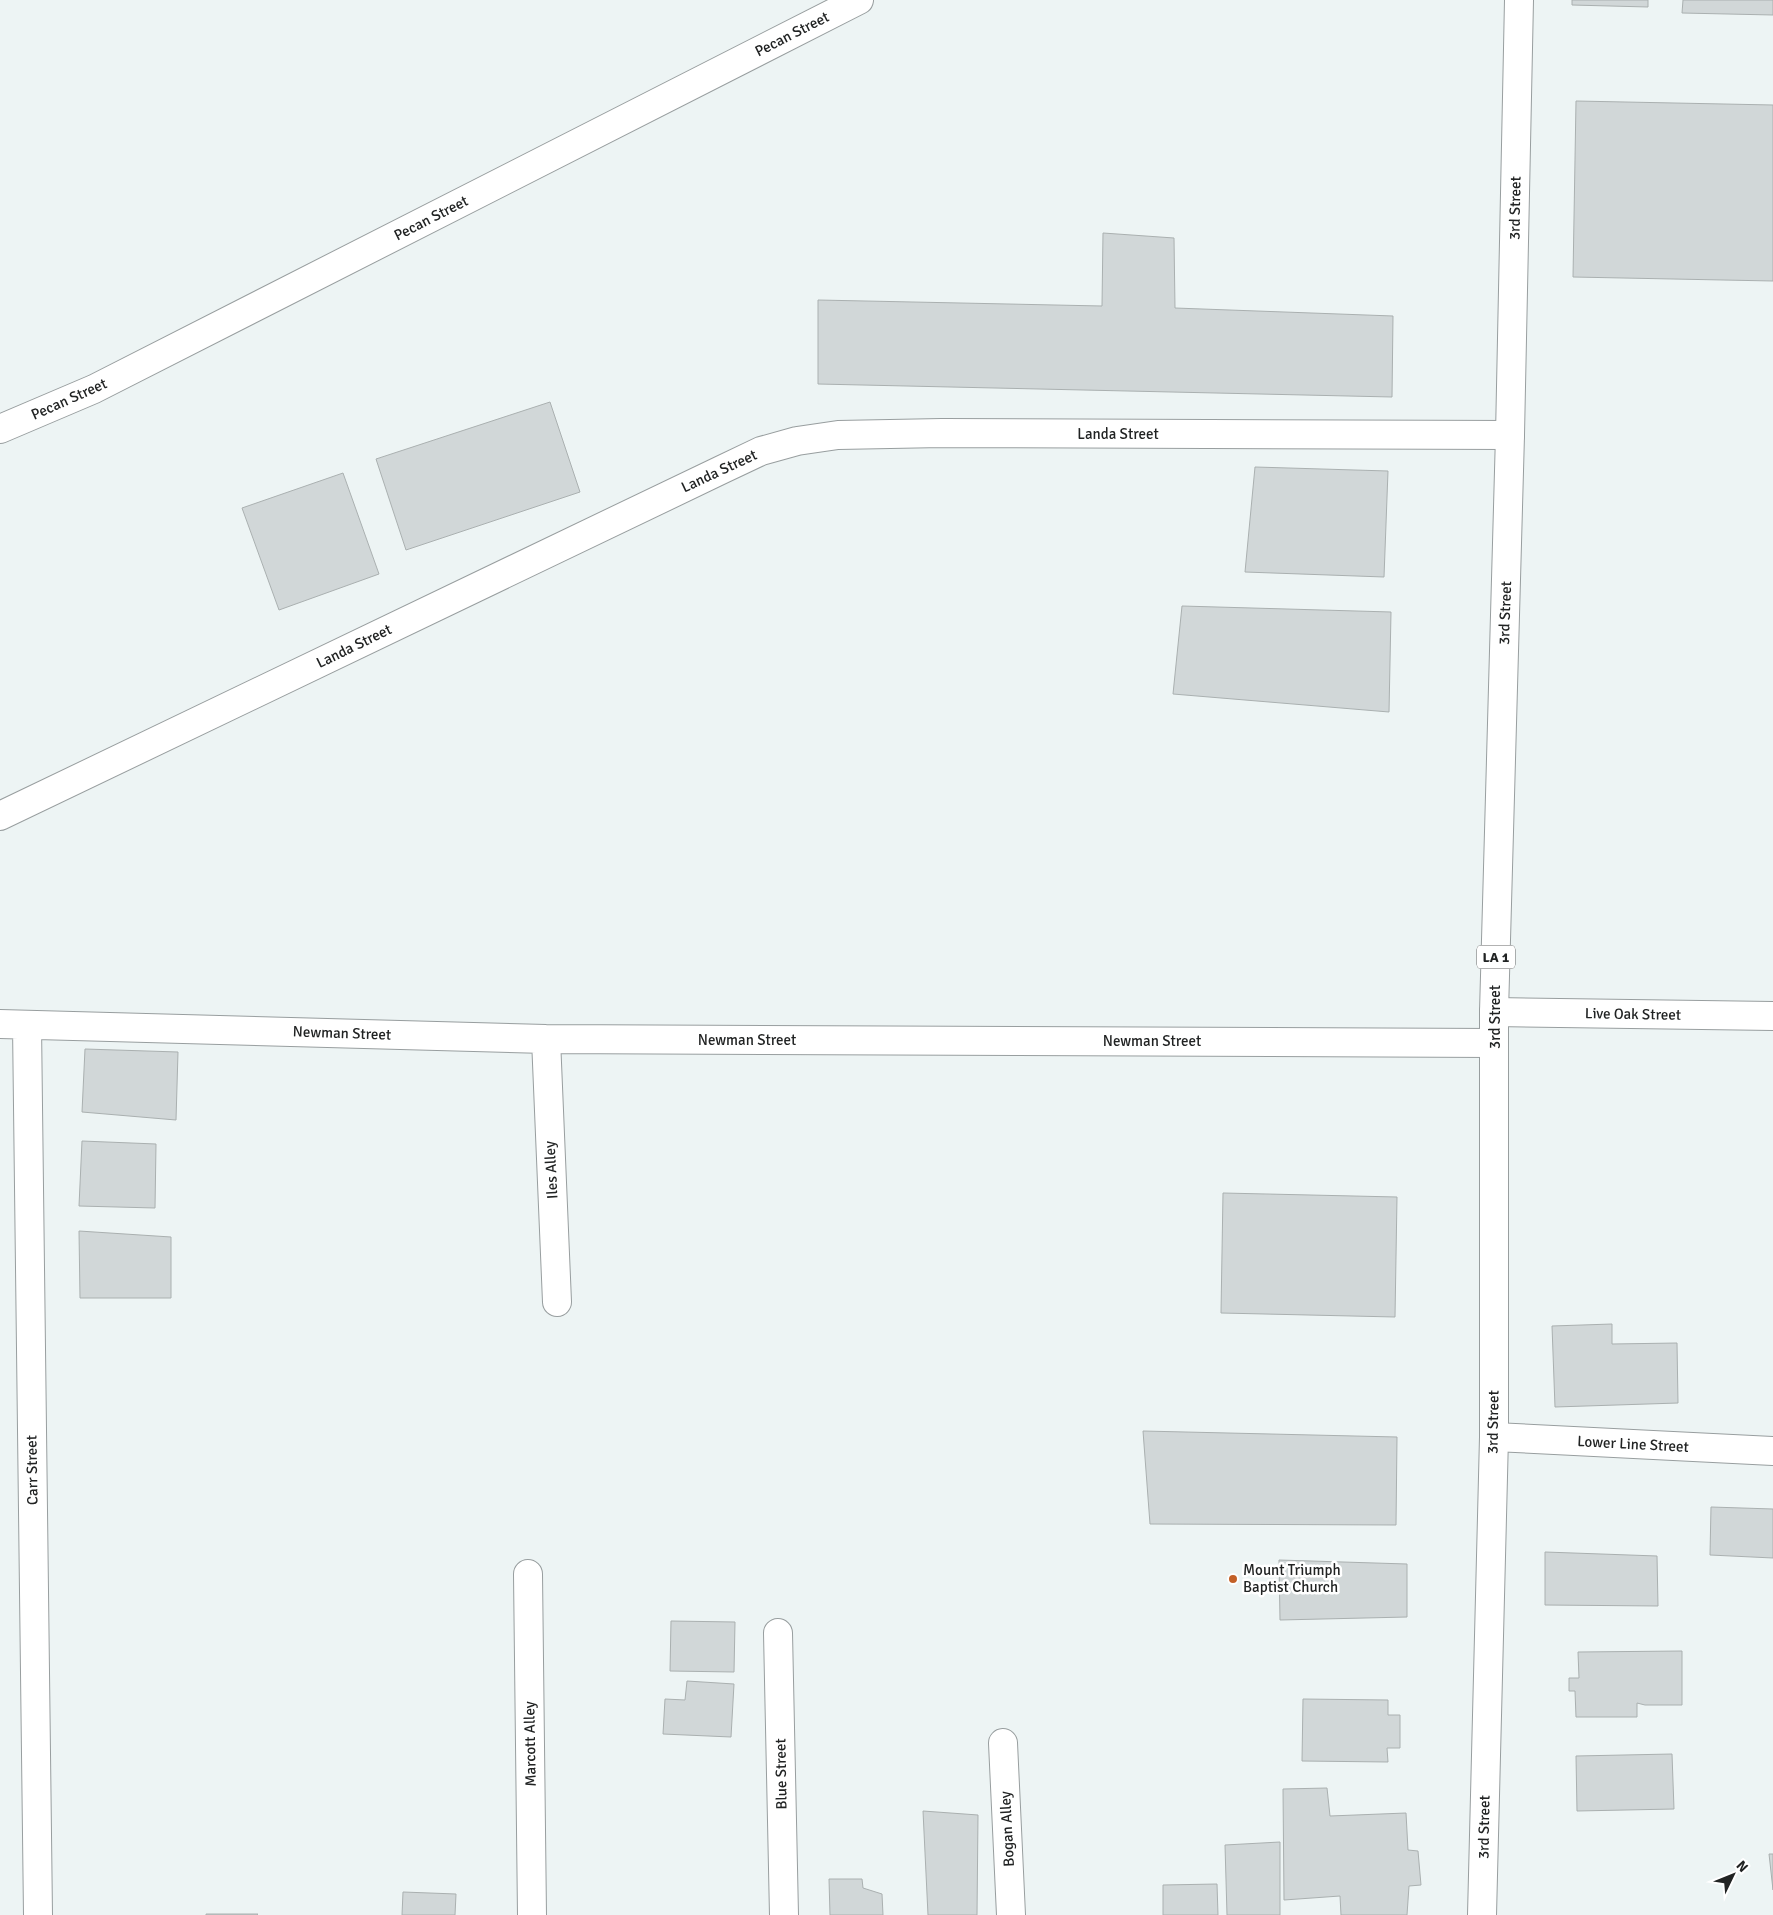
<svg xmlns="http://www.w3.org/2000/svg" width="1773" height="1915" viewBox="0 0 1773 1915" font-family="Signika,sans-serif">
	<rect width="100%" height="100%" fill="#edf4f4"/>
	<!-- building -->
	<path fill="#d1d7d8" stroke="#aab0b0" d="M 1572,0 L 1648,0 L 1648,7 L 1572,5 Z
		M 1683,0 L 1773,0 L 1773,15 L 1682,13 Z
		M 1576,101 L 1773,105 L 1773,281 L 1573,277 Z
		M 1103,233 L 1174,238 L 1175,308 L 1393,316 L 1392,397 L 818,384 L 818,300 L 1102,306 Z
		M 550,402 L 580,492 L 406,550 L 376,459 Z
		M 1255,467 L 1388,471 L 1384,577 L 1245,572 Z
		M 343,473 L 379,574 L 279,610 L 242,508 Z
		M 1182,606 L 1391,612 L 1389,712 L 1173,694 Z
		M 85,1049 L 178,1052 L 176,1120 L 82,1112 Z
		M 82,1141 L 156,1144 L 155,1208 L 79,1206 Z
		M 1223,1193 L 1397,1197 L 1395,1317 L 1221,1313 Z
		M 79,1231 L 171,1237 L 171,1298 L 80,1298 Z
		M 1612,1324 L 1612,1344 L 1677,1343 L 1678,1403 L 1555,1407 L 1552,1326 Z
		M 1143,1431 L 1397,1437 L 1396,1525 L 1150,1524 Z
		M 1711,1507 L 1773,1509 L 1773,1558 L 1710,1555 Z
		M 1545,1552 L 1657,1556 L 1658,1606 L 1545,1605 Z
		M 1279,1560 L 1407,1564 L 1407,1617 L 1280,1620 Z
		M 671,1621 L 735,1622 L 734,1672 L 670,1671 Z
		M 1682,1651 L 1682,1705 L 1645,1705 L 1637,1703 L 1637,1717 L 1576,1717 L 1575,1691 L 1569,1691 L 1569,1678 L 1579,1678 L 1578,1652 Z
		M 687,1681 L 734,1684 L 731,1737 L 663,1734 L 665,1699 L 685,1700 Z
		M 1303,1699 L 1388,1700 L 1388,1715 L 1400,1715 L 1400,1748 L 1387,1748 L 1388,1762 L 1302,1761 Z
		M 1672,1754 L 1674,1809 L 1577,1811 L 1576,1756 Z
		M 1327,1788 L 1330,1816 L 1406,1813 L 1408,1850 L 1418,1851 L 1421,1885 L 1409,1886 L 1407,1915 L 1341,1915 L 1340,1896 L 1284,1900 L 1283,1789 Z
		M 923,1811 L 978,1815 L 977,1915 L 928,1915 Z
		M 1280,1842 L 1280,1915 L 1227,1915 L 1225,1845 Z
		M 1769,1854 L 1773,1854 L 1773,1890 Z
		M 829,1879 L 862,1879 L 863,1888 L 882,1894 L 883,1915 L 830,1915 Z
		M 1217,1884 L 1218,1915 L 1163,1915 L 1163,1885 Z
		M 403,1892 L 456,1894 L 455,1915 L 402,1915 Z
		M 206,1914 L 258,1914 L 257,1915 L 206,1915 Z"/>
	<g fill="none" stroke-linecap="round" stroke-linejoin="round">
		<defs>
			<path id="minor" d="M 0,429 L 94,389 L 859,0
				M 0,816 L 721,470 L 761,451 L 797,441 L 838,435 L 942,433 L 1510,435
				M 1494,1012 L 1773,1016
				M 0,1024 L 546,1039 L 1494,1043
				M 27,1025 L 38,1915
				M 546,1039 L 557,1302
				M 1494,1437 L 1773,1451
				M 528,1574 L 532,1915
				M 778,1633 L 784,1915
				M 1003,1743 L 1011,1915"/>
			<path id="primary" d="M 1482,1915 L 1494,1437 L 1494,1012 L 1510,435 L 1519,0"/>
		</defs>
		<!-- minor casing -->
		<use href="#minor" stroke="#989e9f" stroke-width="30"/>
		<!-- primary casing -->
		<use href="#primary" stroke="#989e9f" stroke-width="30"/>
		<!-- minor -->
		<use href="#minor" stroke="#fff" stroke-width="28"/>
		<!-- primary -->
		<use href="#primary" stroke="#fff" stroke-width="28"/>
	</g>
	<!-- markers -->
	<circle fill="#c36027" stroke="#fff" stroke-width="2" cx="1233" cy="1579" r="5"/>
	<g text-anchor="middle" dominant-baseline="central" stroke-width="5" stroke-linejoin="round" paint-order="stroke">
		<!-- shield labels -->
		<rect fill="#fff" stroke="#646565" stroke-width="1" x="1477" y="945.5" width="38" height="23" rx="4"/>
		<g font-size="14" font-weight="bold" fill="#212323">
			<text x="1496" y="957">LA 1</text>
		</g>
		<!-- street labels -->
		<g font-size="15" fill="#212323" stroke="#fff">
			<text transform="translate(792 34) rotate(-27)">Pecan Street</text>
			<text transform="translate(1515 208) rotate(-89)">3rd Street</text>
			<text transform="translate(431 218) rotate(-27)">Pecan Street</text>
			<text transform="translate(69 399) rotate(-24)">Pecan Street</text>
			<text x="1118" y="434">Landa Street</text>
			<text transform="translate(719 471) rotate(-25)">Landa Street</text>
			<text transform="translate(1505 613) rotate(-88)">3rd Street</text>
			<text transform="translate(354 646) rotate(-26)">Landa Street</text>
			<text transform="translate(1633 1014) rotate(1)">Live Oak Street</text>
			<text transform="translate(1495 1017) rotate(-90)">3rd Street</text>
			<text transform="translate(342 1033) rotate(2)">Newman Street</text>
			<text x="747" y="1040">Newman Street</text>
			<text x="1152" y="1041">Newman Street</text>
			<text transform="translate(551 1170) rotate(-93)">Iles Alley</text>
			<text transform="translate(1493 1422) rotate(-89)">3rd Street</text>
			<text transform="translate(1633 1444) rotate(3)">Lower Line Street</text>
			<text transform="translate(32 1470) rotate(-91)">Carr Street</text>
			<text transform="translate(530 1744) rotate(-91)">Marcott Alley</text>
			<text transform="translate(781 1774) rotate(-91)">Blue Street</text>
			<text transform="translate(1484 1827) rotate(-89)">3rd Street</text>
			<text transform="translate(1007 1829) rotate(-93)">Bogan Alley</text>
		</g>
		<!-- poi labels -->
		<g font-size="15" fill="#212323" stroke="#fff" text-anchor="start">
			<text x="1243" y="1570">Mount Triumph<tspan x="1243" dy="17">Baptist Church</tspan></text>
		</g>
	</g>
	<!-- north arrow -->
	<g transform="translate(1733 1875) rotate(47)" stroke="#ffffff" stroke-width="4" paint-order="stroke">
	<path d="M0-4L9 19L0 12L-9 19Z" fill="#212323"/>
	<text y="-8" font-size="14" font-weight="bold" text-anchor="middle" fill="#212323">N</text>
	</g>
</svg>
